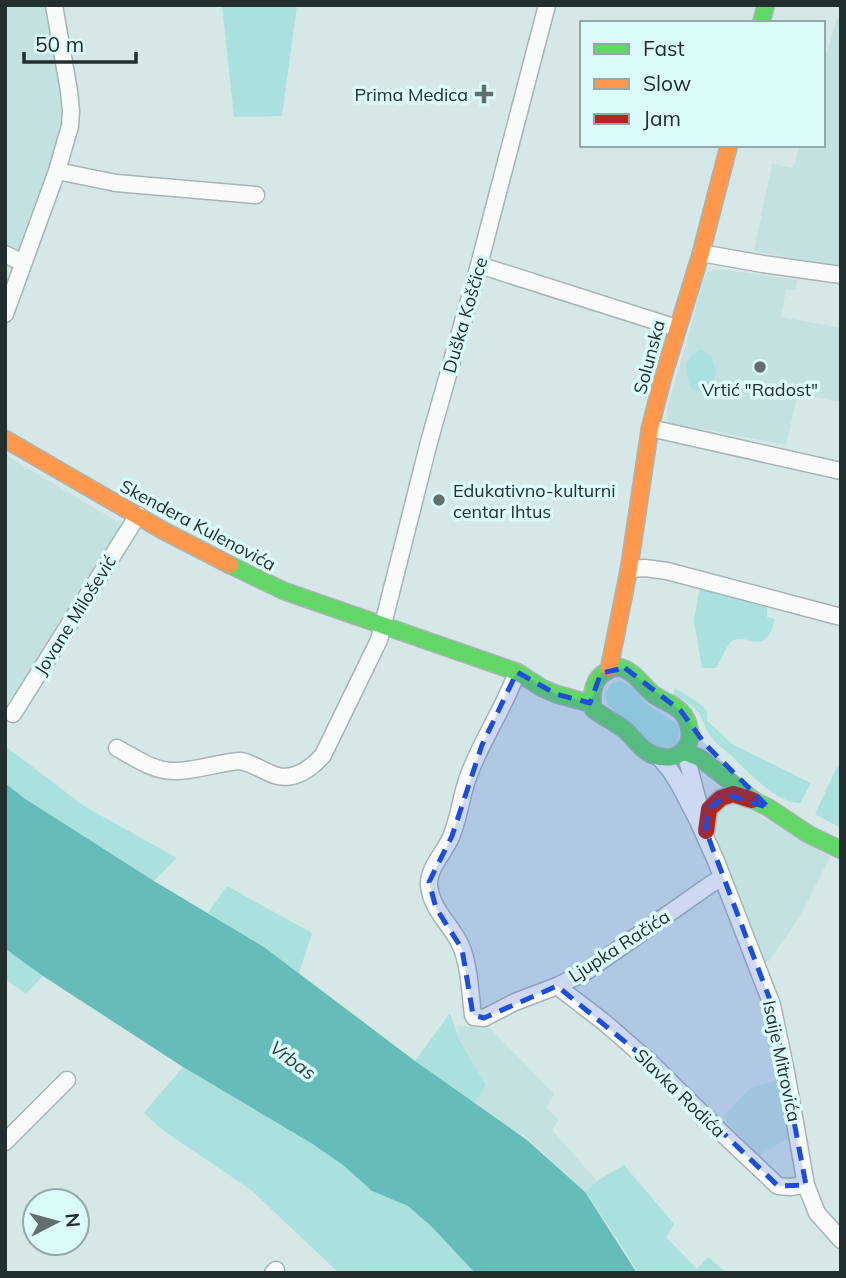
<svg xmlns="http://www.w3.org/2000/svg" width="846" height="1278" viewBox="0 0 846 1278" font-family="Mulish,sans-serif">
	<rect width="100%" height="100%" fill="#d5e7e6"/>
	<!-- built -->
	<path fill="#c2e1e0" d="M 5,5 L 47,5 L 66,112 L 39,203 L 20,251 L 5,243 Z
		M 837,18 L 841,20 L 841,267 L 754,251 L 772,164 L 793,168 L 800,145 L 823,145 L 823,66 Z
		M 718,269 L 797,280 L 795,290 L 786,289 L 781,317 L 841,328 L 841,402 L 803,395 L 797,397 L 786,445 L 710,430 L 675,426 L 668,421 L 667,416 L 667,409 L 688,338 L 703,279 L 707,272 Z
		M 5,455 L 125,526 L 5,707 Z
		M 736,802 L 830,857 L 799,918 L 769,961 L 763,964 L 712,830 L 717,810 Z
		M 485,1023 L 554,1094 L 546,1108 L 559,1119 L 552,1130 L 597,1181 L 585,1192 L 526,1137 L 473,1105 L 486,1084 L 459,1039 L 456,1026 L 478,1027 Z
		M 781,1080 L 791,1139 L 785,1140 L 758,1156 L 723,1117 L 751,1087 Z"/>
	<!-- green -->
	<path fill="#aae1de" d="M 222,5 L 297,5 L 282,116 L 234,117 Z
		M 701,350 L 711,356 C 717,368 716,376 712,389 C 689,401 687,380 686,363 L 693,354 Z
		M 700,586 L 767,604 L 767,617 L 775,619 C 765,661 745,629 731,642 C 724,649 722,660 716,668 L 702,668 L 694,621 Z
		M 621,681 L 632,687 L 649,706 L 676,723 L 680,730 L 678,745 L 660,750 L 608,705 L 605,694 L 612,683 Z
		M 675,688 L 696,701 L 707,710 L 707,721 C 716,728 723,736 732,744 L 811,783 L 800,803 C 779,804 747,772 733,757 C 725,750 715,743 709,734 C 704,726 703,717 696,710 C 690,703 681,699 673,695 Z
		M 5,746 L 84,806 L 177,858 L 154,881 L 24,798 L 5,783 Z
		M 837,767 L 841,768 L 841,828 L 815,814 Z
		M 227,886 L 312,933 L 299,973 L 264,947 L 208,913 Z
		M 5,948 L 43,976 L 26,994 L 5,979 Z
		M 450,1013 L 459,1039 L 486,1085 L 473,1105 L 415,1061 Z
		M 183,1067 L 311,1143 L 343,1165 L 372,1191 L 408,1206 L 432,1227 L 475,1273 L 339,1273 L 251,1190 L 164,1131 L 144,1113 Z
		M 624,1165 L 674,1224 L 666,1237 L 697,1269 L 708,1257 L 727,1273 L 638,1273 L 622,1246 L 585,1192 L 597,1181 Z"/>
	<!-- water -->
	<path fill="#66bcb9" d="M 5,783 L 24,798 L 154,881 L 264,947 L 415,1061 L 527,1140 L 585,1192 L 637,1273 L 475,1273 L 432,1227 L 408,1206 L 372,1191 L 343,1165 L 311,1143 L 183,1067 L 43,976 L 15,956 L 5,948 Z"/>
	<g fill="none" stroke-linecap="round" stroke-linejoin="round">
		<defs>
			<path id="street" d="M 57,171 L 116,183 L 256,195
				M 701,253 L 763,264 L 841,275
				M 5,254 L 23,263
				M 479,265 L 677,328
				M 5,314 L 57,171 L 70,126 L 71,111 L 69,91 L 54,5
				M 650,428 L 841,471
				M 629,569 L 645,568 L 667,571 L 841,617
				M 517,672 C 504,709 480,742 467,780 C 461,798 459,818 451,837 C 445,852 428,868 429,885 C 431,910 452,925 461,946 C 470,968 470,993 473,1015 L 474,1017 L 484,1018 L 515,1002 L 557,986 L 587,971 L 711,884 L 722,878
				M 13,714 L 138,515
				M 117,748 C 135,758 153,771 174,771 C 193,772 219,762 240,761 C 254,763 265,773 278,776 C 295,780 312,768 323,755 L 379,640 L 429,442 L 479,265 L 547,5
				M 685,752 L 700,809
				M 659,757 L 670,770 L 680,786 L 698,821 L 716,861 L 772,1005 L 786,1072 L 806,1185 L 817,1213 L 841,1240
				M 557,986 L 604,1022 L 652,1064 L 725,1136 L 778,1186 L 790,1187 L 806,1185
				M 5,1142 L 67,1080
				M 273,1273 L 276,1270"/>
			<path id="fast" d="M 761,23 L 766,5
				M 230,565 L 284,591 L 517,672 L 542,688 L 556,694 L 592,704
				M 619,667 C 635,671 641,684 653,694 C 663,702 676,704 684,715 C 700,740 682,766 653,755 C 642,751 634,738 625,730 C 615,722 603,717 593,709 C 590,687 595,672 619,667 Z
				M 685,752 L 700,758 L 755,801 L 769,808 L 808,834 L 841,850"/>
			<path id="slow" d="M 5,439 L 162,530 L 230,565
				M 609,669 L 629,569 L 650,428 L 663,377 L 701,253 L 729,145"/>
			<path id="jam" d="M 706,831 L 709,809 L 721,798 L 733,794 L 752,800"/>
		</defs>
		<!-- street casing -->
		<use href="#street" stroke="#a7b4b4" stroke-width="19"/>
		<!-- fast casing -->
		<use href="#fast" stroke="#a7b4b4" stroke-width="19"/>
		<!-- slow casing -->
		<use href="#slow" stroke="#a7b4b4" stroke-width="19"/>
		<!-- jam casing -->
		<use href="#jam" stroke="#a7b4b4" stroke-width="19"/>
		<!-- street -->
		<use href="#street" stroke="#f9fbfb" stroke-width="16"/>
		<!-- fast -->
		<use href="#fast" stroke="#63d668" stroke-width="16"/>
		<!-- slow -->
		<use href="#slow" stroke="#ff974d" stroke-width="16"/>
		<!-- jam -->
		<use href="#jam" stroke="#b3261e" stroke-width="16"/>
	</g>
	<!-- marked area -->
	<path fill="#1d4ed8" fill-opacity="0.2" stroke="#1d4ed8" stroke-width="5" stroke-dasharray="14 9" stroke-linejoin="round" d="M 625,668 L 681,711 L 705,744 L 769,808 L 728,795 L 709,809 L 706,831 L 772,1005 L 806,1185 L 778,1186 L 652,1064 L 557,986 L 484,1018 L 473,1015 L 462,949 L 436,908 L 429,882 L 452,836 L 482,745 L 517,672 L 556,694 L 590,703 L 601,673 Z"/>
	<!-- markers -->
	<g fill="#616f6e" stroke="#dbfbfa" stroke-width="2.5">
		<path d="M480.5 83.5h7v7h7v7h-7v7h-7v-7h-7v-7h7z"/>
		<circle cx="760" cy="367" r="7"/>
		<circle cx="439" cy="500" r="7"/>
	</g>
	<g text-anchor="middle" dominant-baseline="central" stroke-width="7" stroke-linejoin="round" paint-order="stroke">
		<!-- poi labels -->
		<g font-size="18" fill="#232f2e" stroke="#dbfbfa" text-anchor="end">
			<text x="468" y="94">Prima Medica</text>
			<text x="760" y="389" text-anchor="middle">Vrtić "Radost"</text>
			<text x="453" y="490" text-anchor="start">Edukativno-kulturni<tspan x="453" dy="21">centar Ihtus</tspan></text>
		</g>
		<!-- street labels -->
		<g font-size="18" fill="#232f2e" stroke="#dbfbfa">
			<text transform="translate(465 315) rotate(-74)">Duška Koščice</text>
			<text transform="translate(649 357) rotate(-75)">Solunska</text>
			<text transform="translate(198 525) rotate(28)">Skendera Kulenovića</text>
			<text transform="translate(75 615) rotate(-58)">Jovane Milošević</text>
			<text transform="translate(619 946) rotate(-33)">Ljupka Račića</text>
			<text transform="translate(782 1061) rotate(78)">Isaije Mitrovića</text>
			<text transform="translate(680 1093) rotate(44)">Slavka Rodića</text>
		</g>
		<!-- water labels -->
		<g font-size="19" font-style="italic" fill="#27403f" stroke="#dbfbfa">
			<text transform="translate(293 1060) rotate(36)">Vrbas</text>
		</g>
	</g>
	<!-- border -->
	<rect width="846" height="1278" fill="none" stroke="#232f2e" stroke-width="14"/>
	<!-- legend -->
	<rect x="580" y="21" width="245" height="126" fill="#dbfbfa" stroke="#91a9a8" stroke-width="2"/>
	<rect x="594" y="44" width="35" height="10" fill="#63d668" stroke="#91a9a8" stroke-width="2"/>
	<text x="643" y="56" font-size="21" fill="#232f2e">Fast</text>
	<rect x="594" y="79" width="35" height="10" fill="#ff974d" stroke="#91a9a8" stroke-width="2"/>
	<text x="643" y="91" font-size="21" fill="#232f2e">Slow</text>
	<rect x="594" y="114" width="35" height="10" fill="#b3261e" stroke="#91a9a8" stroke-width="2"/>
	<text x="643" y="126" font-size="21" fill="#232f2e">Jam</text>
	<!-- north arrow -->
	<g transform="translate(56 1222) rotate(84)"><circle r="33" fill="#dbfbfa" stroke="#91a9a8" stroke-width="2"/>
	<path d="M0-5L12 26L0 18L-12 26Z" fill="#616f6e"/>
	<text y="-10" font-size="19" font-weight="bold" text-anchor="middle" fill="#232f2e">N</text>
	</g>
	<!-- scale -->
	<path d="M24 52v10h112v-10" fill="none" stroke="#232f2e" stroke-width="3.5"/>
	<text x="35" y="52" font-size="21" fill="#232f2e" stroke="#dbfbfa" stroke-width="5" paint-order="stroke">50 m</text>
</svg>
